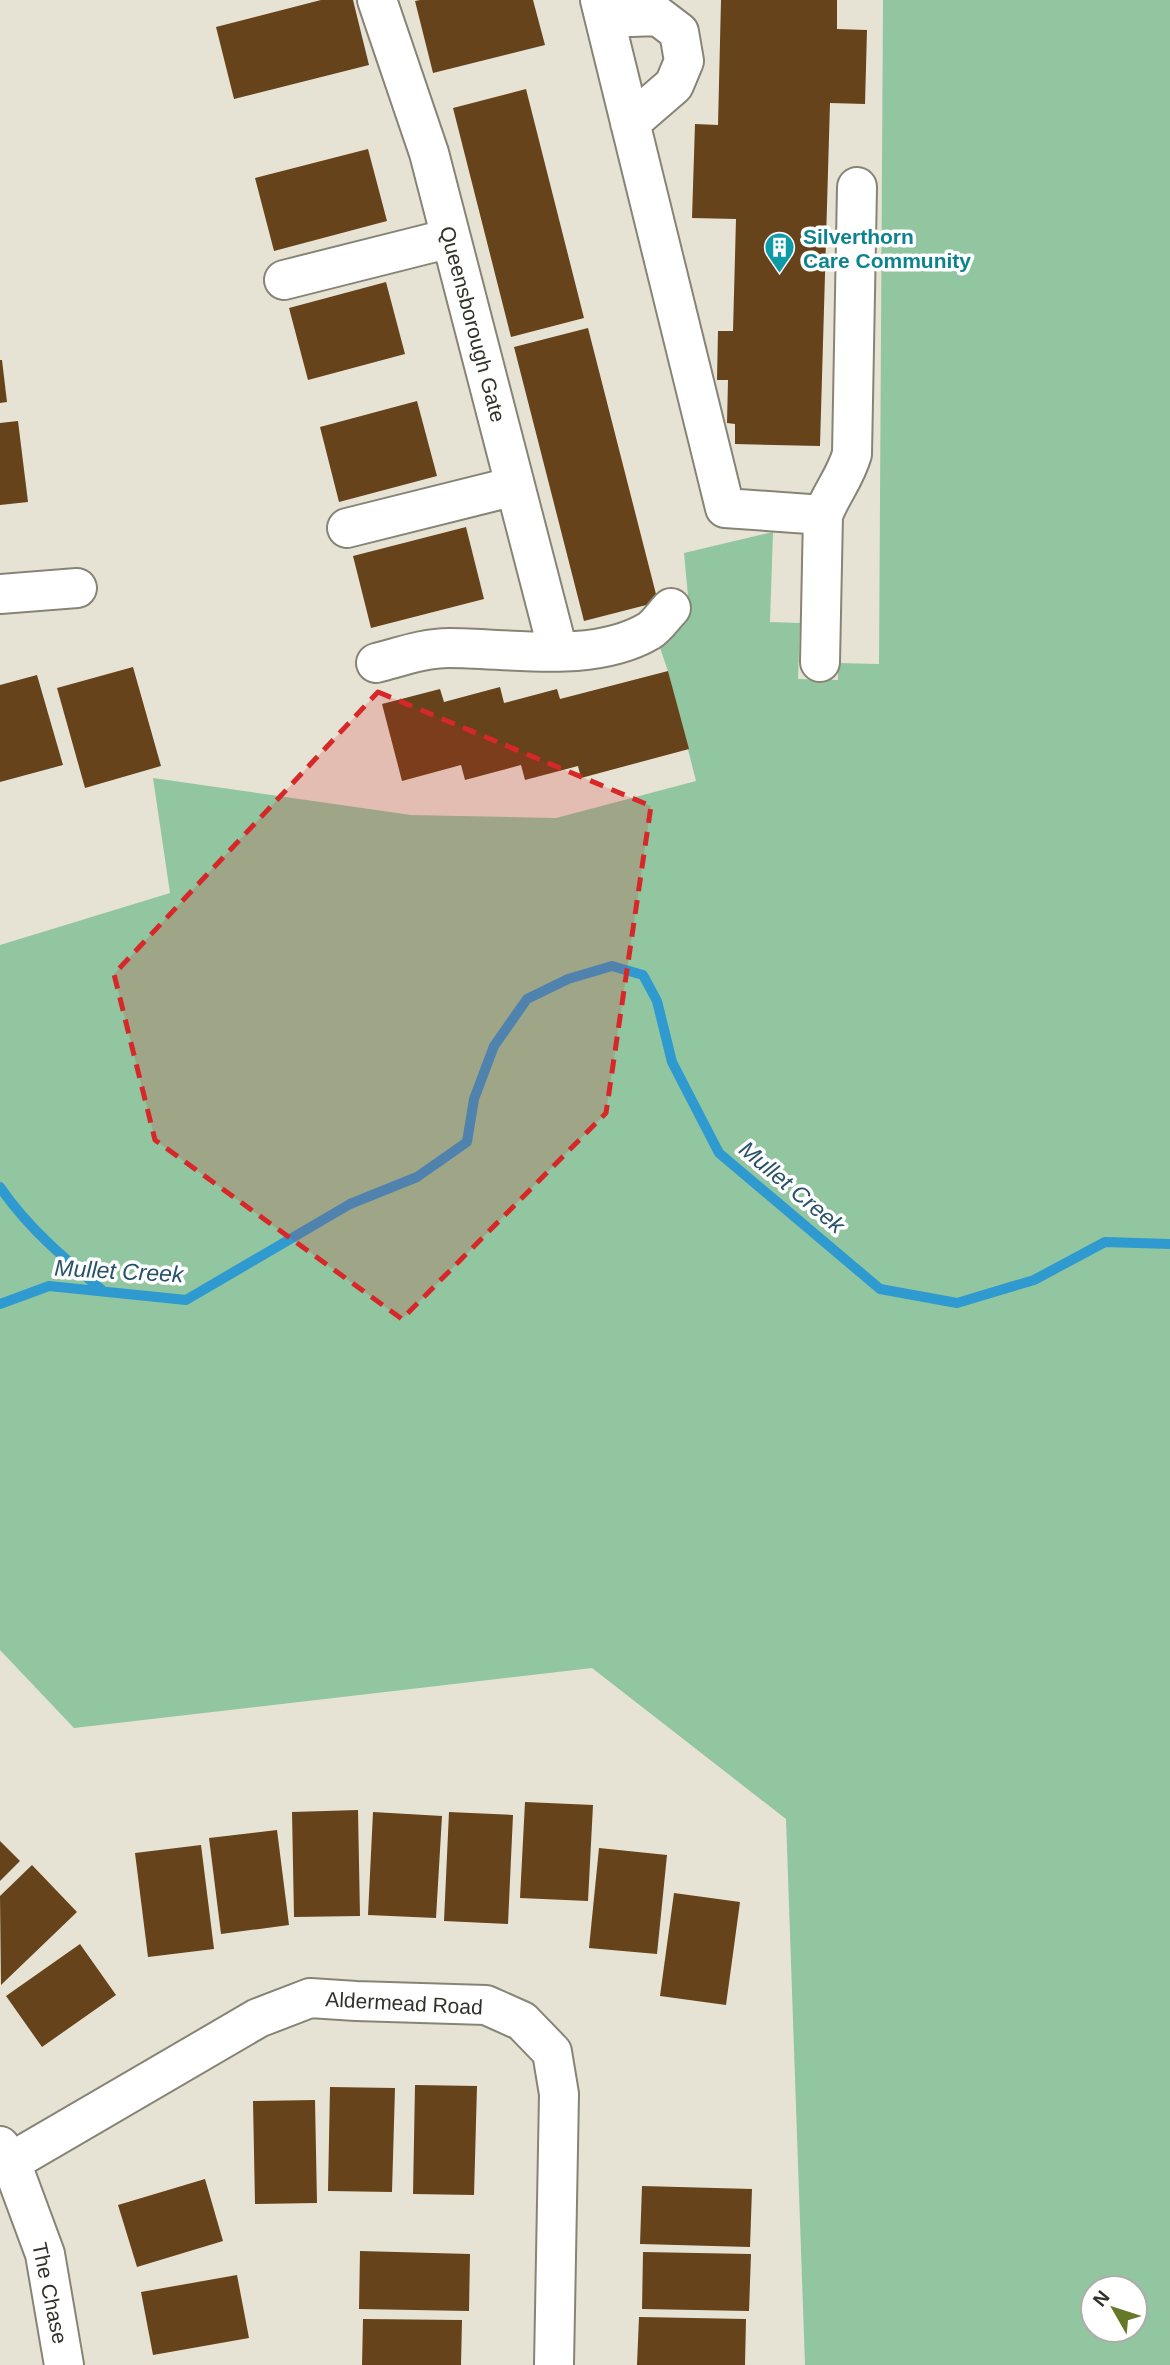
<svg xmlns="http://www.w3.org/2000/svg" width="1170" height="2365" viewBox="0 0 1170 2365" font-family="Arial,sans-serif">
	<rect width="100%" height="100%" fill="#e7e3d4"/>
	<!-- green -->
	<path fill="#91c6a0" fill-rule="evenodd" d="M 883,0 L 1170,0 L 1170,2365 L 805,2365 L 786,1819 L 592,1668 L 74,1728 L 0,1650 L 0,945 L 170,893 L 153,778 L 411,815 L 556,818 L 696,781 L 668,671 L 659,645 L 685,616 L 688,596 L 684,553 L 773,532 L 770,622 L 800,623 L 798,679 L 838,680 L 838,663 L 879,664 ZM 1093,2288 L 1135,2288 L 1135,2330 L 1093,2330 Z"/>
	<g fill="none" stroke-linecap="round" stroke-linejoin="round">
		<!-- stream -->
		<path stroke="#2e9acf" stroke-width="10" d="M 0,1187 C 28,1228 65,1259 103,1291
			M 0,1304 L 49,1286 L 186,1300 L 350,1204 L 417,1177 L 467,1142 L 474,1099 L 494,1046 L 527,999 L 568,979 L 612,966 L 643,975 L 657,1001 L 672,1062 L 719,1153 L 880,1289 L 957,1303 L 1034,1280 L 1105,1242 L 1170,1244"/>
	</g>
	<!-- building -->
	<path fill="#66431a" d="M 321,0 L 353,0 L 369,65 L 234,99 L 216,27 Z
		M 420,0 L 533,0 L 545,45 L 433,73 L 415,1 Z
		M 721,0 L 837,0 L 837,29 L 867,30 L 865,104 L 830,103 L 820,446 L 735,444 L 735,424 L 727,423 L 728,380 L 717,380 L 718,331 L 733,331 L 736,219 L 692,218 L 695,124 L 718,125 Z
		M 526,89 L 584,318 L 511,337 L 453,108 Z
		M 368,149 L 387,221 L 274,251 L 255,178 Z
		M 386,282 L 405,354 L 308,380 L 289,308 Z
		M 588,328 L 658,602 L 584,621 L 514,347 Z
		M 0,360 L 2,360 L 7,402 L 0,403 Z
		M 417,401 L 437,476 L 339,502 L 320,427 Z
		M 18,421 L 28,502 L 0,505 L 0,423 Z
		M 466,527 L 484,599 L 371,628 L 353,556 Z
		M 133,667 L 161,766 L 85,788 L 57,688 Z
		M 668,671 L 689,749 L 581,778 L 578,766 L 525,780 L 521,765 L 465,780 L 461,765 L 402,781 L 382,704 L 440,689 L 444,702 L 500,687 L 504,703 L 557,689 L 560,699 Z
		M 37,675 L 63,765 L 0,782 L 0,685 Z
		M 525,1802 L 593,1805 L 588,1901 L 520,1898 Z
		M 358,1810 L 360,1916 L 294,1917 L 292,1812 Z
		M 373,1812 L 442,1816 L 436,1918 L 368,1915 Z
		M 449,1812 L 513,1815 L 508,1924 L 444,1921 Z
		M 277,1830 L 289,1925 L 221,1934 L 209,1838 Z
		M 0,1841 L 20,1861 L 0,1881 Z
		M 201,1845 L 214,1949 L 148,1957 L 135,1853 Z
		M 599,1848 L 667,1855 L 657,1954 L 589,1948 Z
		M 32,1865 L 77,1912 L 1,1985 L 0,1896 Z
		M 674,1893 L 740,1902 L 726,2005 L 660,1996 Z
		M 80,1944 L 116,1995 L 42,2047 L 6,1996 Z
		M 415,2085 L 477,2086 L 474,2195 L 413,2194 Z
		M 330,2087 L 395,2088 L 392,2192 L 328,2191 Z
		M 315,2100 L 317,2203 L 255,2204 L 253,2101 Z
		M 205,2179 L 223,2241 L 137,2267 L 118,2205 Z
		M 642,2186 L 752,2189 L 750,2247 L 640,2244 Z
		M 360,2251 L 470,2254 L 469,2311 L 359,2309 Z
		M 643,2252 L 751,2254 L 749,2311 L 642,2309 Z
		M 237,2275 L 249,2338 L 153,2355 L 141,2292 Z
		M 639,2317 L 746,2319 L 745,2365 L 637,2365 Z
		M 363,2319 L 462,2320 L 461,2365 L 362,2365 Z"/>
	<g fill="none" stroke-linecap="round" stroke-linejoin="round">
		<defs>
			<path id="minor" d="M 377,0 L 429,153 L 558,651
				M 600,0 L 725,508 L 823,515
				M 605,18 L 658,16 L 679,32 L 684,61 L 674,85 L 630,123
				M 284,280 L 451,238
				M 347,528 L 515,486
				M 0,594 L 77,588
				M 820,662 L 823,515 C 832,492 845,478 852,454 L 857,187
				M 376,663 C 400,657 424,648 449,648 C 511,648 593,664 649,631 C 657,626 664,615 671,608
				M 0,2146 L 11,2162 L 45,2254 L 64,2365
				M 11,2162 L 258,2018 L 310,1998 L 356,2001 L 486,2005 L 522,2021 L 552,2052 L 559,2094 L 554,2365"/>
		</defs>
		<!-- minor casing -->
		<use href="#minor" stroke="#878476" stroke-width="42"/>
		<!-- minor -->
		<use href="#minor" stroke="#fff" stroke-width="38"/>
	</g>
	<!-- marked area -->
	<path fill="#d62828" fill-opacity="0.2" stroke="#d62828" stroke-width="5" stroke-dasharray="14 9" stroke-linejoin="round" d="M 378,692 L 651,806 L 606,1113 L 402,1319 L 155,1140 L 114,974 Z"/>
	<!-- icons -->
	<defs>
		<symbol id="building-pin" viewBox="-11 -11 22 30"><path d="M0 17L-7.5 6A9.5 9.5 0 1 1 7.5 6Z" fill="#0f9aa8" stroke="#fff"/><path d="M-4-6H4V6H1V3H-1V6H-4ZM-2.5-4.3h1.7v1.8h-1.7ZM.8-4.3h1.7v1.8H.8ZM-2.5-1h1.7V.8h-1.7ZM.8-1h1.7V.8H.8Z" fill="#fff"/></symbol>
	</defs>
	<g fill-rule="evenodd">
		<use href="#building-pin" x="762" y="230" width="35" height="47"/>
	</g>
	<g text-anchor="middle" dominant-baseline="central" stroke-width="7" stroke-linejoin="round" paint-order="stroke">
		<!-- culture labels -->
		<g font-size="21" font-weight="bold" fill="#0d838f" stroke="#fff" text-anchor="start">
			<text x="803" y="236">Silverthorn<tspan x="803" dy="24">Care Community</tspan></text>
		</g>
		<!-- street labels -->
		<g font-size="21" fill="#32312b" stroke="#fff">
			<text transform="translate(473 324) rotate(75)">Queensborough Gate</text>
			<text transform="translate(404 2003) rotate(3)">Aldermead Road</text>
			<text transform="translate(50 2293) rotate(78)">The Chase</text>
		</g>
		<!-- water labels -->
		<g font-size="23" font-style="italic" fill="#285269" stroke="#fff">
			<text transform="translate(792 1187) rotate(40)">Mullet Creek</text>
			<text transform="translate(119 1271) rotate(3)">Mullet Creek</text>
		</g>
	</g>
	<!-- north arrow -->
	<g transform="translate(1114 2309) rotate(309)"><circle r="33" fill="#ffffff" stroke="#adadaa" stroke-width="2"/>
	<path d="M0-5L12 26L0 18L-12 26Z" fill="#657929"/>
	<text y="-10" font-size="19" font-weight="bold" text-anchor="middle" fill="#32312b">N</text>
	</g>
</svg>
